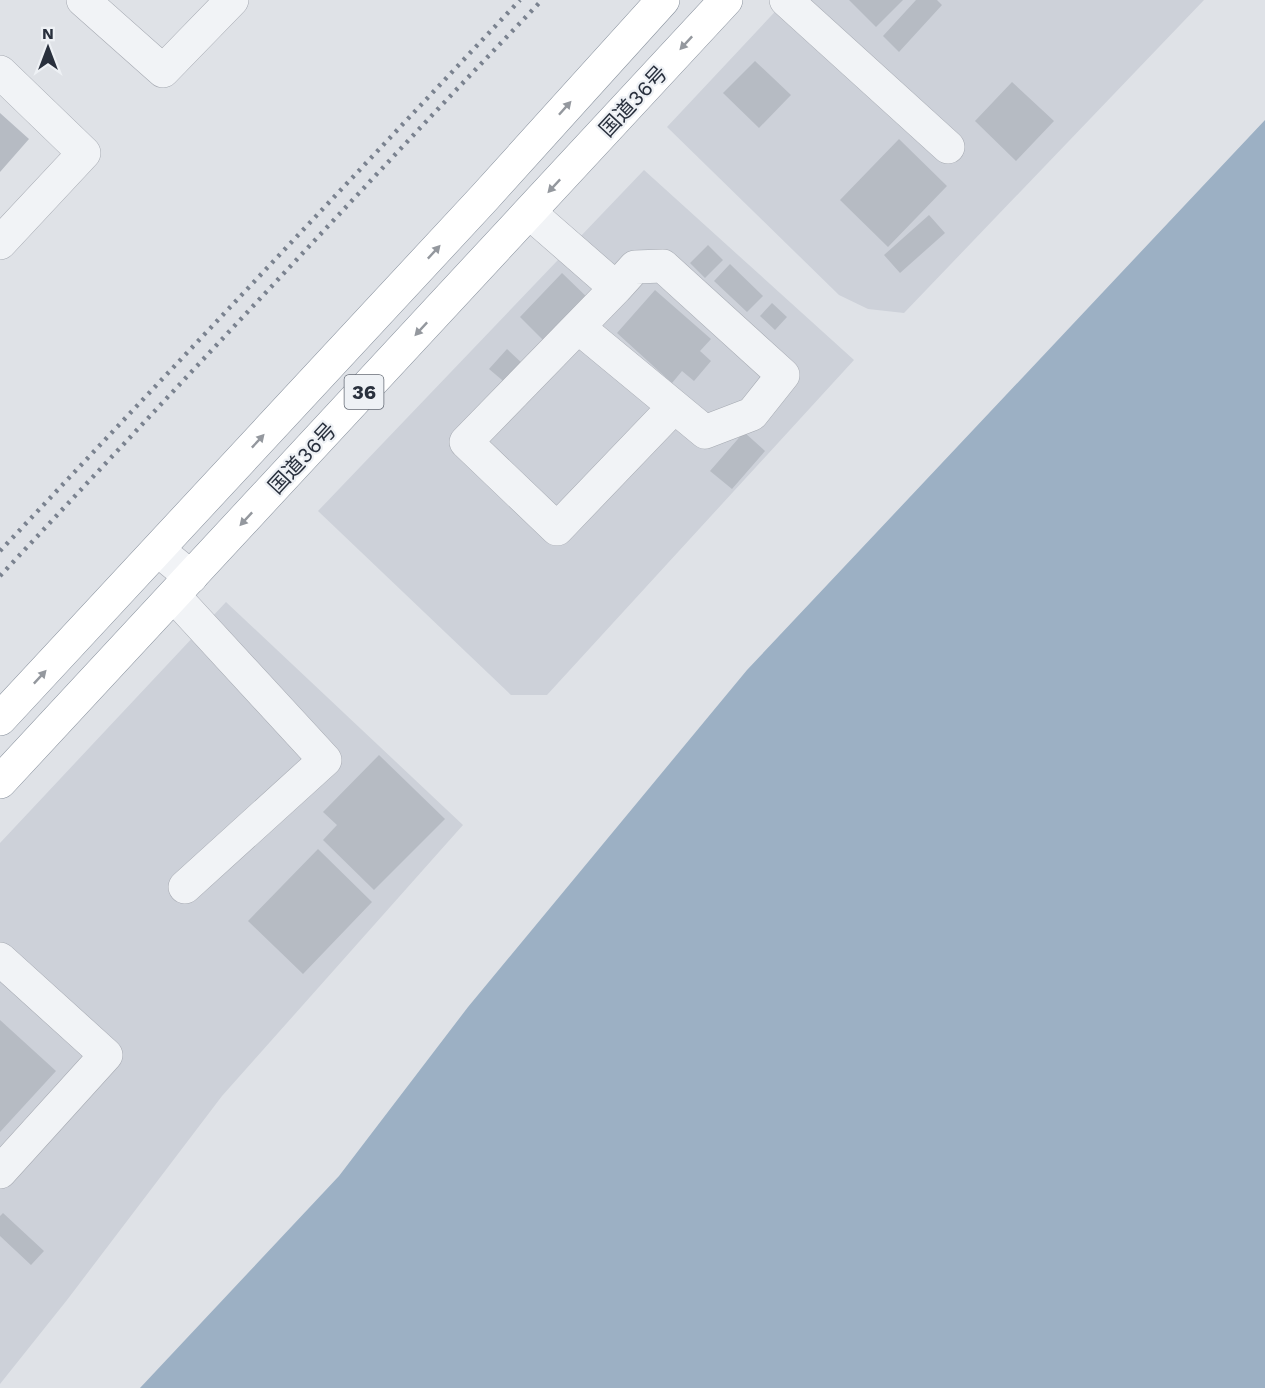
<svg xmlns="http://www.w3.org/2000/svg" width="1265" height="1388" viewBox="0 0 1265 1388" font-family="'Work Sans','Noto Sans JP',sans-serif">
	<rect width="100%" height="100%" fill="#dfe2e7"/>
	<!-- built -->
	<path fill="#cdd1d9" d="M 786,0 L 1204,0 L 904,313 L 868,309 L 839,295 L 667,127 Z
		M 644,170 L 854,360 L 547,695 L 511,695 L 318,511 Z
		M 226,602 L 463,825 L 222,1096 L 67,1300 L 0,1384 L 0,843 Z"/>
	<!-- water -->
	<path fill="#9cb0c4" d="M 1265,120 L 1265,1388 L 140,1388 L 339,1176 L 468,1007 L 747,670 Z"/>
	<!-- building -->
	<path fill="#b6bbc3" d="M 849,0 L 903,0 L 876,27 Z
		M 916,0 L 937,0 L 942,5 L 899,52 L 883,36 Z
		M 755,61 L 791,95 L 759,128 L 723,93 Z
		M 1012,82 L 1054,121 L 1016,161 L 975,121 Z
		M 0,113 L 29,139 L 0,172 Z
		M 899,139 L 947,186 L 888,247 L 840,200 Z
		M 929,215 L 945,233 L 900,273 L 884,255 Z
		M 708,245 L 723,260 L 705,278 L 690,263 Z
		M 730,264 L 763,296 L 747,312 L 714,281 Z
		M 562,273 L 591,301 L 548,345 L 520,317 Z
		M 655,290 L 711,339 L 700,351 L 711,361 L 694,381 L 682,371 L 672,383 L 617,333 Z
		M 772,303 L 787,317 L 775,330 L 760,316 Z
		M 507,349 L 525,366 L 508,385 L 489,369 Z
		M 744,432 L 765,451 L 732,489 L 710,471 Z
		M 379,755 L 445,819 L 374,890 L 323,840 L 337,825 L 323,812 Z
		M 318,849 L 372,902 L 303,974 L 248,921 Z
		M 0,1020 L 56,1071 L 0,1132 Z
		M 3,1213 L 44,1251 L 31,1265 L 0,1236 L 0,1216 Z"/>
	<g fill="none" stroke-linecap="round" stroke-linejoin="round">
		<defs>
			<path id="minor" d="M 83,0 L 163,71 L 232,0
				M 786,0 L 948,147
				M 0,72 L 84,153 L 0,243
				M 530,213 L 616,288
				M 578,327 L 705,432 L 752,414 L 783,375 L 663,266 L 635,267 L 616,288 L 466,442 L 557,529 L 674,407
				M 158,550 L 191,577
				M 174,596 L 325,760 L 185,887
				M 0,959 L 106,1055 L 0,1172"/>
			<path id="highway" d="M 0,719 L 484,198 L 663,0
				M 0,782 L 726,0"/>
		</defs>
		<!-- minor casing -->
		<use href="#minor" stroke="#a5a9b1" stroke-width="34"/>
		<!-- highway casing -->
		<use href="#highway" stroke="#87909c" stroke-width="34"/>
		<!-- minor -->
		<use href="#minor" stroke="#f1f3f6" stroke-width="33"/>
		<!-- highway -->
		<use href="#highway" stroke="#fff" stroke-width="33"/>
		<!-- rail -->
		<path stroke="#7a828f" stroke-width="4.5" stroke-dasharray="3 6" stroke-linecap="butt" d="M 0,551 L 520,0
			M 0,576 L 436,111 L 542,0"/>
	</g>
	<!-- one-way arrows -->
	<defs><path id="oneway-solid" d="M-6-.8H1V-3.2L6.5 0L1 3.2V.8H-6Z" transform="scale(1.5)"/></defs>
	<g fill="#94989e">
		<use href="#oneway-solid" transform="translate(686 43) rotate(133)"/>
		<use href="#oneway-solid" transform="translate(565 108) rotate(-48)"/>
		<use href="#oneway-solid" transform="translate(554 186) rotate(133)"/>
		<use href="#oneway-solid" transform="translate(434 252) rotate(-47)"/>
		<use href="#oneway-solid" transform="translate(421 329) rotate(133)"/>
		<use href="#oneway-solid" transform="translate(258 441) rotate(-47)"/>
		<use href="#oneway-solid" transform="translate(246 519) rotate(133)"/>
		<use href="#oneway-solid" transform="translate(40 677) rotate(-47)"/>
	</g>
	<g text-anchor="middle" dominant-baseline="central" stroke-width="4.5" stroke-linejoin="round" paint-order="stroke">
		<!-- shield labels -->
		<rect fill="#eef1f5" stroke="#646a74" stroke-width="1.5" x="344.5" y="375" width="39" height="34" rx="4.5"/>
		<g font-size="20" font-weight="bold" fill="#29303d">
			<text x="364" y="392">36</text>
		</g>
		<!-- street labels -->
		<g font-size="21" fill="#29303d" stroke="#eef1f5">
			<text transform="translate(633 101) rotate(-47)">国道36号</text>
			<text transform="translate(302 458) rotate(-47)">国道36号</text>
		</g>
	</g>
	<!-- north arrow -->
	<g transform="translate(48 48)" stroke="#eef1f5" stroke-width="4.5" paint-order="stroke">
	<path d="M0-4.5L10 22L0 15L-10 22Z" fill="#29303d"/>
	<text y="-9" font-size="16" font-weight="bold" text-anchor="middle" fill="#29303d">N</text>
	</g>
</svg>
